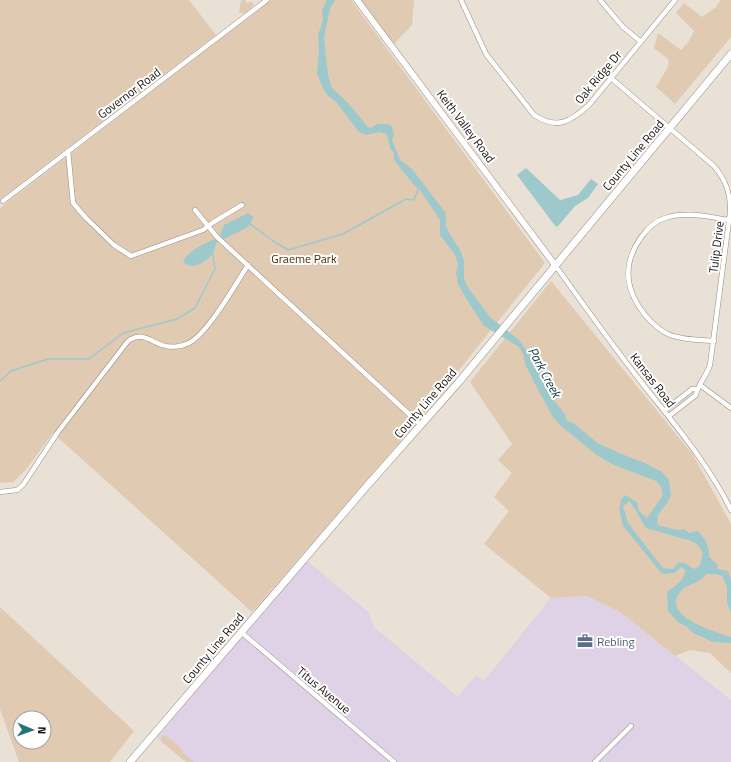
<svg xmlns="http://www.w3.org/2000/svg" width="731" height="762" viewBox="0 0 731 762" font-family="'Titillium Web',sans-serif">
	<rect width="100%" height="100%" fill="#e9e0d6"/>
	<!-- industrial -->
	<path fill="#dfd2e6" d="M 306,560 L 368,612 L 374,627 L 458,697 L 476,675 L 484,681 L 551,598 L 587,596 L 620,612 L 731,700 L 731,762 L 186,762 L 157,738 Z"/>
	<!-- green -->
	<path fill="#e1cab2" fill-rule="evenodd" d="M 0,0 L 189,0 L 216,35 L 0,199 Z
		M 241,0 L 245,0 L 247,3 L 252,2 L 254,5 L 246,13 L 239,13 Z
		M 271,0 L 351,0 L 545,263 L 418,421 L 252,612 L 53,433 L 24,472 L 13,482 L 0,483 L 0,208 Z
		M 358,0 L 414,0 L 412,25 L 394,44 Z
		M 721,0 L 731,0 L 731,37 L 675,104 L 656,87 L 668,67 L 669,60 L 654,48 L 658,33 L 681,50 L 689,41 L 694,31 L 676,13 L 684,3 L 702,17 L 716,7 Z
		M 551,281 L 693,455 L 731,524 L 731,673 L 710,653 L 690,650 L 675,656 L 620,612 L 587,596 L 551,598 L 484,544 L 509,511 L 494,497 L 512,473 L 498,460 L 512,444 L 470,382 Z
		M 0,607 L 134,731 L 110,762 L 19,762 L 0,709 ZM 20,718 L 44,718 L 44,742 L 20,742 Z
		M 165,735 L 181,748 L 183,753 L 194,762 L 186,762 L 162,742 L 161,740 L 162,736 Z"/>
	<!-- water -->
	<path fill="#9dc9cd" fill-rule="evenodd" d="M 327,0 L 335,0 L 330,9 L 324,38 L 328,75 L 332,88 L 349,104 L 368,127 L 371,128 C 377,122 383,124 391,125 L 394,134 L 392,140 L 400,160 L 412,169 L 445,212 L 446,217 L 446,226 L 451,236 L 459,248 L 464,260 L 464,278 L 467,286 L 490,317 L 518,339 L 528,352 L 539,368 L 548,384 L 555,402 L 565,414 L 567,421 L 573,423 L 599,444 L 629,457 L 645,463 L 662,472 L 669,480 L 671,495 L 667,503 L 658,515 L 657,525 L 678,530 L 684,529 L 689,533 L 698,531 C 705,538 710,548 709,557 L 718,565 L 717,569 L 728,571 L 731,580 L 731,613 L 727,603 L 727,587 L 722,576 L 716,574 L 706,574 C 700,583 691,583 683,589 C 656,615 713,631 731,637 L 731,643 L 713,642 L 693,633 L 687,627 L 678,622 L 668,611 L 667,592 L 681,581 L 686,571 L 681,567 L 675,573 L 662,574 L 623,526 L 619,509 L 621,500 L 625,495 L 637,502 L 639,511 L 647,518 L 663,495 L 661,487 L 656,481 L 614,465 L 598,456 L 561,426 L 553,417 L 536,386 L 526,366 L 523,354 L 519,347 L 484,326 L 464,295 L 458,284 L 456,273 L 458,264 L 455,255 L 440,235 L 440,220 L 420,190 L 414,185 L 394,160 L 394,153 L 390,148 L 387,134 L 379,132 L 366,135 L 359,132 L 336,102 L 327,95 L 322,86 L 317,73 L 319,50 L 318,35 L 323,20 L 322,10 ZM 630,501 L 646,528 L 691,541 L 697,544 L 703,553 L 700,565 L 696,569 C 685,567 683,555 673,569 L 663,568 L 628,523 L 623,506 Z
		M 526,168 L 560,200 L 578,195 L 591,179 L 598,184 L 588,198 L 575,206 L 559,225 L 556,227 L 517,175 Z
		M 248,213 L 254,217 L 248,227 L 216,243 C 215,248 214,252 211,256 C 205,263 189,271 183,261 C 193,247 206,243 220,237 L 224,225 Z"/>
	<g fill="none" stroke-linecap="round" stroke-linejoin="round">
		<!-- stream -->
		<path stroke="#9dc9cd" stroke-width="1.5" d="M 249,223 L 273,241 L 288,250 L 343,234 L 406,199 L 414,200 L 419,187
			M 0,381 L 11,371 L 48,359 L 89,359 L 123,333 L 177,319 L 195,308 L 215,269 L 212,250"/>
		<defs>
			<path id="street" d="M 461,0 L 486,54 L 534,115 C 557,130 570,122 589,105 L 675,0
				M 600,0 L 623,27 L 641,42
				M 611,78 L 714,166 C 726,180 731,194 730,213 L 710,365 C 707,375 697,386 696,395 L 669,416
				M 68,151 L 73,203 L 86,218 L 114,245 L 131,256 L 203,230 L 212,223 L 242,205
				M 3,201 L 267,0
				M 195,210 L 217,237 L 421,425
				M 555,265 C 584,305 612,345 642,383 C 674,424 708,463 731,510
				M 714,341 C 701,340 680,340 668,334 C 659,330 651,322 645,315 C 625,290 622,263 642,236 C 648,228 656,221 665,218 C 686,211 709,217 729,220
				M 700,385 L 731,408
				M 664,411 L 692,389 L 697,389
				M 0,492 L 17,490 L 23,485 L 58,432 L 128,341 C 142,331 149,341 162,345 C 170,348 181,347 189,343 C 208,333 235,285 248,265
				M 241,632 L 394,762
				M 595,762 L 631,726"/>
			<path id="secondary" d="M 357,0 L 555,265"/>
			<path id="primary" d="M 130,762 L 366,487 L 458,383 L 731,54"/>
		</defs>
		<!-- street casing -->
		<use href="#street" stroke="#958b82" stroke-width="5.5"/>
		<!-- secondary casing -->
		<use href="#secondary" stroke="#958b82" stroke-width="7"/>
		<!-- primary casing -->
		<use href="#primary" stroke="#958b82" stroke-width="8"/>
		<!-- street -->
		<use href="#street" stroke="#fff" stroke-width="4.5"/>
		<!-- secondary -->
		<use href="#secondary" stroke="#fff" stroke-width="6"/>
		<!-- primary -->
		<use href="#primary" stroke="#fff" stroke-width="7"/>
	</g>
	<!-- icons -->
	<defs>
		<symbol id="office-bare" viewBox="-9 -9 18 18"><path d="M-6-3h4V-5.5h4V-3h4V5H-6ZM-1-4.5V-3h2v-1.5ZM-6 0V1H6V0Z" fill="#5c6f8a" stroke="#fff" stroke-width="2.5" paint-order="stroke"/></symbol>
	</defs>
	<g fill-rule="evenodd">
		<use href="#office-bare" x="574" y="630" width="22" height="22"/>
	</g>
	<g text-anchor="middle" dominant-baseline="central" stroke-width="4" stroke-linejoin="round" paint-order="stroke">
		<!-- street labels -->
		<g font-size="12" fill="#16120f" stroke="#fff">
			<text transform="translate(598 77) rotate(-50)">Oak Ridge Dr</text>
			<text transform="translate(129 93) rotate(-37)">Governor Road</text>
			<text transform="translate(466 126) rotate(53)">Keith Valley Road</text>
			<text transform="translate(633 155) rotate(-50)">County Line Road</text>
			<text transform="translate(716 247) rotate(-83)">Tulip Drive</text>
			<text transform="translate(653 380) rotate(52)">Kansas Road</text>
			<text transform="translate(425 403) rotate(-49)">County Line Road</text>
			<text transform="translate(213 648) rotate(-50)">County Line Road</text>
			<text transform="translate(324 690) rotate(40)">Titus Avenue</text>
		</g>
		<!-- park labels -->
		<g font-size="12" fill="#442a07" stroke="#fff">
			<text x="304" y="258">Graeme Park</text>
		</g>
		<!-- service labels -->
		<g font-size="12" fill="#4e5e75" stroke="#fff" text-anchor="start">
			<text x="597" y="641">Rebling</text>
		</g>
		<!-- water labels -->
		<g font-size="13" font-style="italic" fill="#0d383b" stroke="#fff">
			<text transform="translate(545 372) rotate(62)">Park Creek</text>
		</g>
	</g>
	<!-- north arrow -->
	<g transform="translate(32 730) rotate(92)"><circle r="19" fill="#ffffff" stroke="#a2a09f"/>
	<path d="M0-3L7 15L0 10L-7 15Z" fill="#297378"/>
	<text y="-6" font-size="11" font-weight="bold" text-anchor="middle" fill="#16120f">N</text>
	</g>
</svg>
